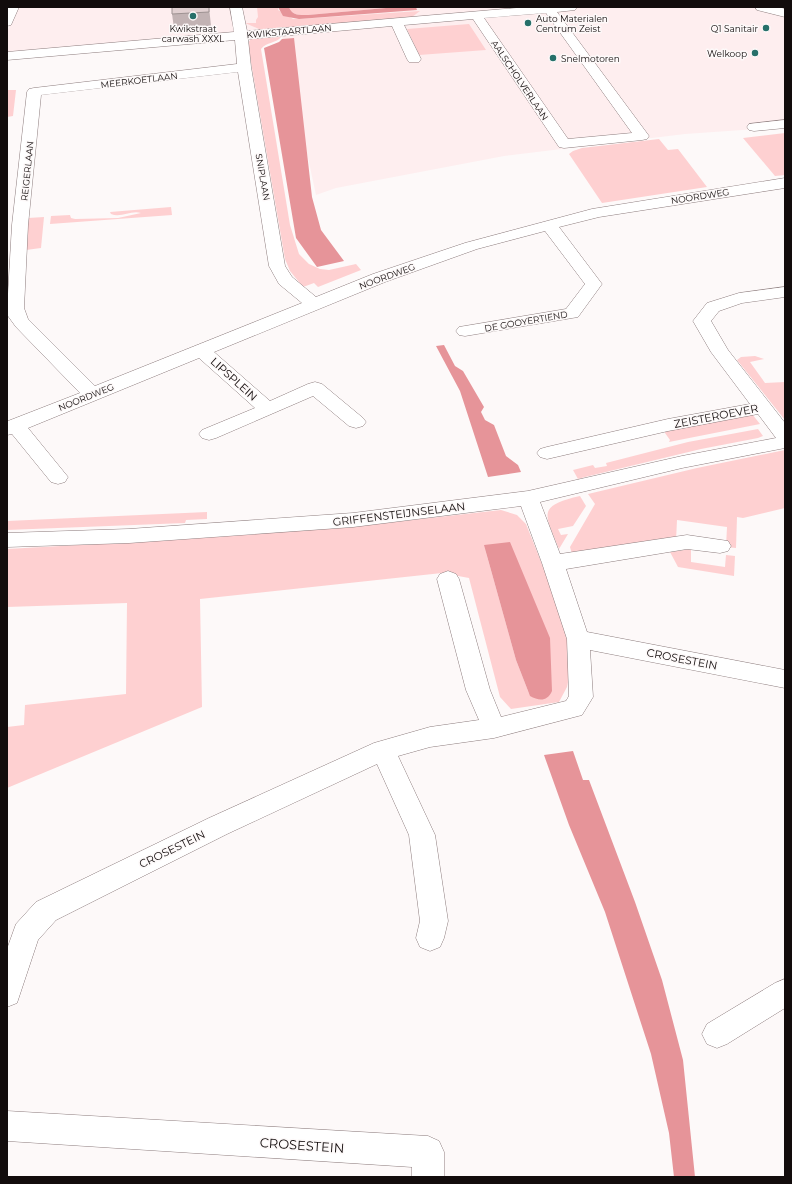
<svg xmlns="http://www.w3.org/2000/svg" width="792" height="1184" viewBox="0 0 792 1184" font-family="Montserrat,sans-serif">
	<rect width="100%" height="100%" fill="#fdf9f9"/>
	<!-- built -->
	<path fill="#feeeef" d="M 16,7 L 785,7 L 785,127 L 685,134 L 504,156 L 336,188 L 316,195 L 281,32 L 7,56 L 7,32 Z"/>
	<!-- green -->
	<path fill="#fed0d1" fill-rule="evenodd" d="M 257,7 L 278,7 L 278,10 L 293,19 L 299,19 L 420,11 L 412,17 L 272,29 L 259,29 L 245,23 L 256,23 L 256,20 L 258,17 Z
		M 289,7 L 397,7 L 308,15 C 300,15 292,16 289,7 Z
		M 469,24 L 486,50 L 419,55 L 407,29 Z
		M 281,37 C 277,43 266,42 261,49 L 290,225 L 299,254 L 309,264 L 320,269 L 329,270 L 356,264 L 361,270 L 318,287 L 314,283 L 303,287 L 290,271 L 285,259 L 248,45 L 248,43 L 251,39 Z
		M 7,90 L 16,90 L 13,116 L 7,117 Z
		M 785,133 L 785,175 L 775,176 L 743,138 Z
		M 659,139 L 668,150 L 678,149 L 707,187 L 602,203 L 569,154 L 573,151 L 582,148 Z
		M 171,207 L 172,215 L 50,224 L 51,216 L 70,215 L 71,218 L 75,219 L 118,218 L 141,213 C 131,210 121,218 111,214 L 110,212 Z
		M 44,217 L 41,248 L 26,250 L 28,218 Z
		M 755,356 L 764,359 L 750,362 L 765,383 L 785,382 L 785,420 L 737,360 L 741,357 Z
		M 752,414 L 760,424 L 669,442 L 670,440 L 665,433 L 665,431 Z
		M 758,429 L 763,436 L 758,438 L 701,449 L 585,477 L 578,479 L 573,470 L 593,465 L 595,468 L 607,466 L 606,463 L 688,442 Z
		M 785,450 L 785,508 L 743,518 L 737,517 L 736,548 L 726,547 L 727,527 L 677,520 L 676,541 L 572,554 L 570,547 L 595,504 L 588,494 L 697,468 Z
		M 580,496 L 586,506 L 573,526 L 558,529 L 561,535 L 568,534 L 559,549 C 545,514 536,506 580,496 Z
		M 501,510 L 517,515 L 526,524 L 568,629 L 571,668 L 567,687 L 559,702 L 511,709 L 500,697 L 469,578 L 442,573 L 200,599 L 202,707 L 7,788 L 7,727 L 24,725 L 25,705 L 126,694 L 127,603 L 7,607 L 7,549 L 132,542 L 341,528 ZM 484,545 L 530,696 L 516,660 Z
		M 207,512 L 207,519 L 186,520 L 185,523 L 7,530 L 7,521 Z
		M 691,549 L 691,562 L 725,567 L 726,555 L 735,556 L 734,576 L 678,567 L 670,552 Z"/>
	<!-- water -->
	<path fill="#e69499" d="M 278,7 L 289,7 C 292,16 300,15 308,15 L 397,7 L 416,7 L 417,10 L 299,19 L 283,16 Z
		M 294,38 L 312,197 L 321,230 L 344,261 L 317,267 L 296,238 L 264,48 L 279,42 L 282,39 Z
		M 444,345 L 455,366 L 463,371 L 484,407 L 481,412 L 485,420 L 494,425 L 506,456 L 518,465 L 521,472 L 488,477 L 460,391 L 436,346 Z
		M 510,542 L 550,638 L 552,691 C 547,702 539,701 530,696 L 516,660 L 484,545 Z
		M 573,751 L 583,780 L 589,780 L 635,902 L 662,980 L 683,1060 L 695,1177 L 674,1177 L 669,1133 L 651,1054 L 605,912 L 569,825 L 544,755 Z"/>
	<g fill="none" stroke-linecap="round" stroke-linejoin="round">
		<defs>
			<path id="minor" d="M 7,7 L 19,7 L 11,25 L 7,26 Z
				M 230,7 L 242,7 L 247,31 L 528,7 L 577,7 L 575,10 L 557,12 L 649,136 L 647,139 L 642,140 L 564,148 L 559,147 L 473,19 L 404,25 L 421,59 L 419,62 L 409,62 L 407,59 L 392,26 L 248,39 L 251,67 L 285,266 L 292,277 L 316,297 L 373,274 L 465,243 L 592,209 L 785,178 L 785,188 L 599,217 L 559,227 L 602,284 L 578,317 L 465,336 L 459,335 L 456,331 L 459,327 L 465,326 L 566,309 L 585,284 L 545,231 L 477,249 L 385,282 L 214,352 L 270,401 L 308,384 L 315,382 L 322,384 L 363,418 L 366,422 L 363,426 L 356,428 L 349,426 L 313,396 L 216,438 L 209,440 L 202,438 L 199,434 L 202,430 L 255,408 L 199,358 L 28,428 L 68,477 L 65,482 L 58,484 L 51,482 L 12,434 L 7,435 L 8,421 L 80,393 L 16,327 L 8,316 L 7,311 L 12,225 L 27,92 L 29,89 L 34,88 L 237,64 L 235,40 L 7,60 L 7,52 L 234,32 ZM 546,13 L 632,133 L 568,139 L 484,18 ZM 238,72 L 269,266 L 279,284 L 302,303 L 95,386 L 28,319 L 24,308 L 28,225 L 41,95 Z
				M 755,7 L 779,7 L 785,9 L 785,17 L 757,10 Z
				M 785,120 L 785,128 L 754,131 L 749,130 L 747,127 L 749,124 Z
				M 785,287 L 785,297 L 742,303 L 719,311 L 711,321 L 728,350 L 785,423 L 785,448 L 682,468 L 540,502 L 560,554 L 687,535 L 728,541 L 731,546 L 728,551 L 720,553 L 687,549 L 566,569 L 587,632 L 785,670 L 785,688 L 590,650 L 593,697 L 582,715 L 494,738 L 430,747 L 398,756 L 435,835 L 448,921 L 444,938 L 440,947 L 430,951 L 420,947 L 416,938 L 420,921 L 409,835 L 377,764 L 227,834 L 56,920 L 38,940 L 17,1003 L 7,1007 L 7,949 L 16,924 L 36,902 L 209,818 L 374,743 L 430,727 L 479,720 L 466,690 L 437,579 L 440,574 L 448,571 L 456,574 L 459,579 L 490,690 L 501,717 L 566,701 L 569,696 L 567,639 L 542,563 L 521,506 L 353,527 L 129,543 L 7,547 L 7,533 L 129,529 L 353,513 L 528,491 L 682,456 L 776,438 L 758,414 L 668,431 L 547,459 L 540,457 L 537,453 L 540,449 L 547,447 L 668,419 L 750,404 L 711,352 L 693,321 L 707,303 L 739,293 Z
				M 785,979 L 785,1008 L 727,1044 L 717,1048 L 707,1044 L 702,1034 L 707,1024 L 775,983 Z
				M 7,1111 L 428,1136 L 439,1141 L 444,1152 L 444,1177 L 412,1177 L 412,1167 L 7,1141 Z"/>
		</defs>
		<!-- minor casing -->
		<use href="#minor" stroke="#8d7d7e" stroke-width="1"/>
		<!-- minor -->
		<use href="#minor" fill="#fff" fill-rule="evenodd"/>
	</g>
	<!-- wall -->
	<path fill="#c2b3b4" d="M 209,7 L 211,26 L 174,28 L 172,14 Z"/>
	<!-- building -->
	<path fill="#e1d0d1" stroke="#9e9292" d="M 172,7 L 209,7 L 209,12 L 172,14 Z"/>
	<!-- markers -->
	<g fill="#26706a" stroke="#fdf9f9" stroke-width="1.5">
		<circle cx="193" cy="16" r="4"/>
		<circle cx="528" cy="23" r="4"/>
		<circle cx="766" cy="28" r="4"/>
		<circle cx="755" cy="53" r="4"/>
		<circle cx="553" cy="58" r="4"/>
	</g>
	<g text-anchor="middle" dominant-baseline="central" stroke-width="3" stroke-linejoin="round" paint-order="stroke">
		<!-- far-poi labels -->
		<g font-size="9" fill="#120c0c" stroke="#fdf9f9" text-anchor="start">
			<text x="536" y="18">Auto Materialen<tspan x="536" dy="10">Centrum Zeist</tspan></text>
			<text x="193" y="28" text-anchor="middle">Kwikstraat<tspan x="193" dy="10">carwash XXXL</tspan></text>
			<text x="758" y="28" text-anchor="end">Q1 Sanitair</text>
			<text x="747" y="53" text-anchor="end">Welkoop</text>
			<text x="561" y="58">Snelmotoren</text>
		</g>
		<!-- far-street labels -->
		<g font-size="9" fill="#120c0c" stroke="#fdf9f9">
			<text transform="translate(289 31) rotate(-5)">KWIKSTAARTLAAN</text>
			<text transform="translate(139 80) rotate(-7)">MEERKOETLAAN</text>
			<text transform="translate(520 80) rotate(56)">AALSCHOLVERLAAN</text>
			<text transform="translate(27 171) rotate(-84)">REIGERLAAN</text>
			<text transform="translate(263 177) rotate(80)">SNIPLAAN</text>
			<text transform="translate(700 196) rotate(-9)">NOORDWEG</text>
			<text transform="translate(387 276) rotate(-20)">NOORDWEG</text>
			<text transform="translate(526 321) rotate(-10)">DE GOOYERTIEND</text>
			<text transform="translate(86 397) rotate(-22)">NOORDWEG</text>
		</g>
		<!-- street labels -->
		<g font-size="11" fill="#120c0c" stroke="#fdf9f9">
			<text transform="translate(234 379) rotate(42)">LIPSPLEIN</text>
			<text transform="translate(716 416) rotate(-11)">ZEISTEROEVER</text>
			<text transform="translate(399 514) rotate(-7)">GRIFFENSTEIJNSELAAN</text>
			<text transform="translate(682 659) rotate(11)">CROSESTEIN</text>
			<text transform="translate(172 849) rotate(-26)">CROSESTEIN</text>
		</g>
		<!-- near-street labels -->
		<g font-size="13" fill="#120c0c" stroke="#fdf9f9">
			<text transform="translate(302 1145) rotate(4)">CROSESTEIN</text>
		</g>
	</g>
	<!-- border -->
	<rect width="792" height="1184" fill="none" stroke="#120c0c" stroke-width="16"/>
</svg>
